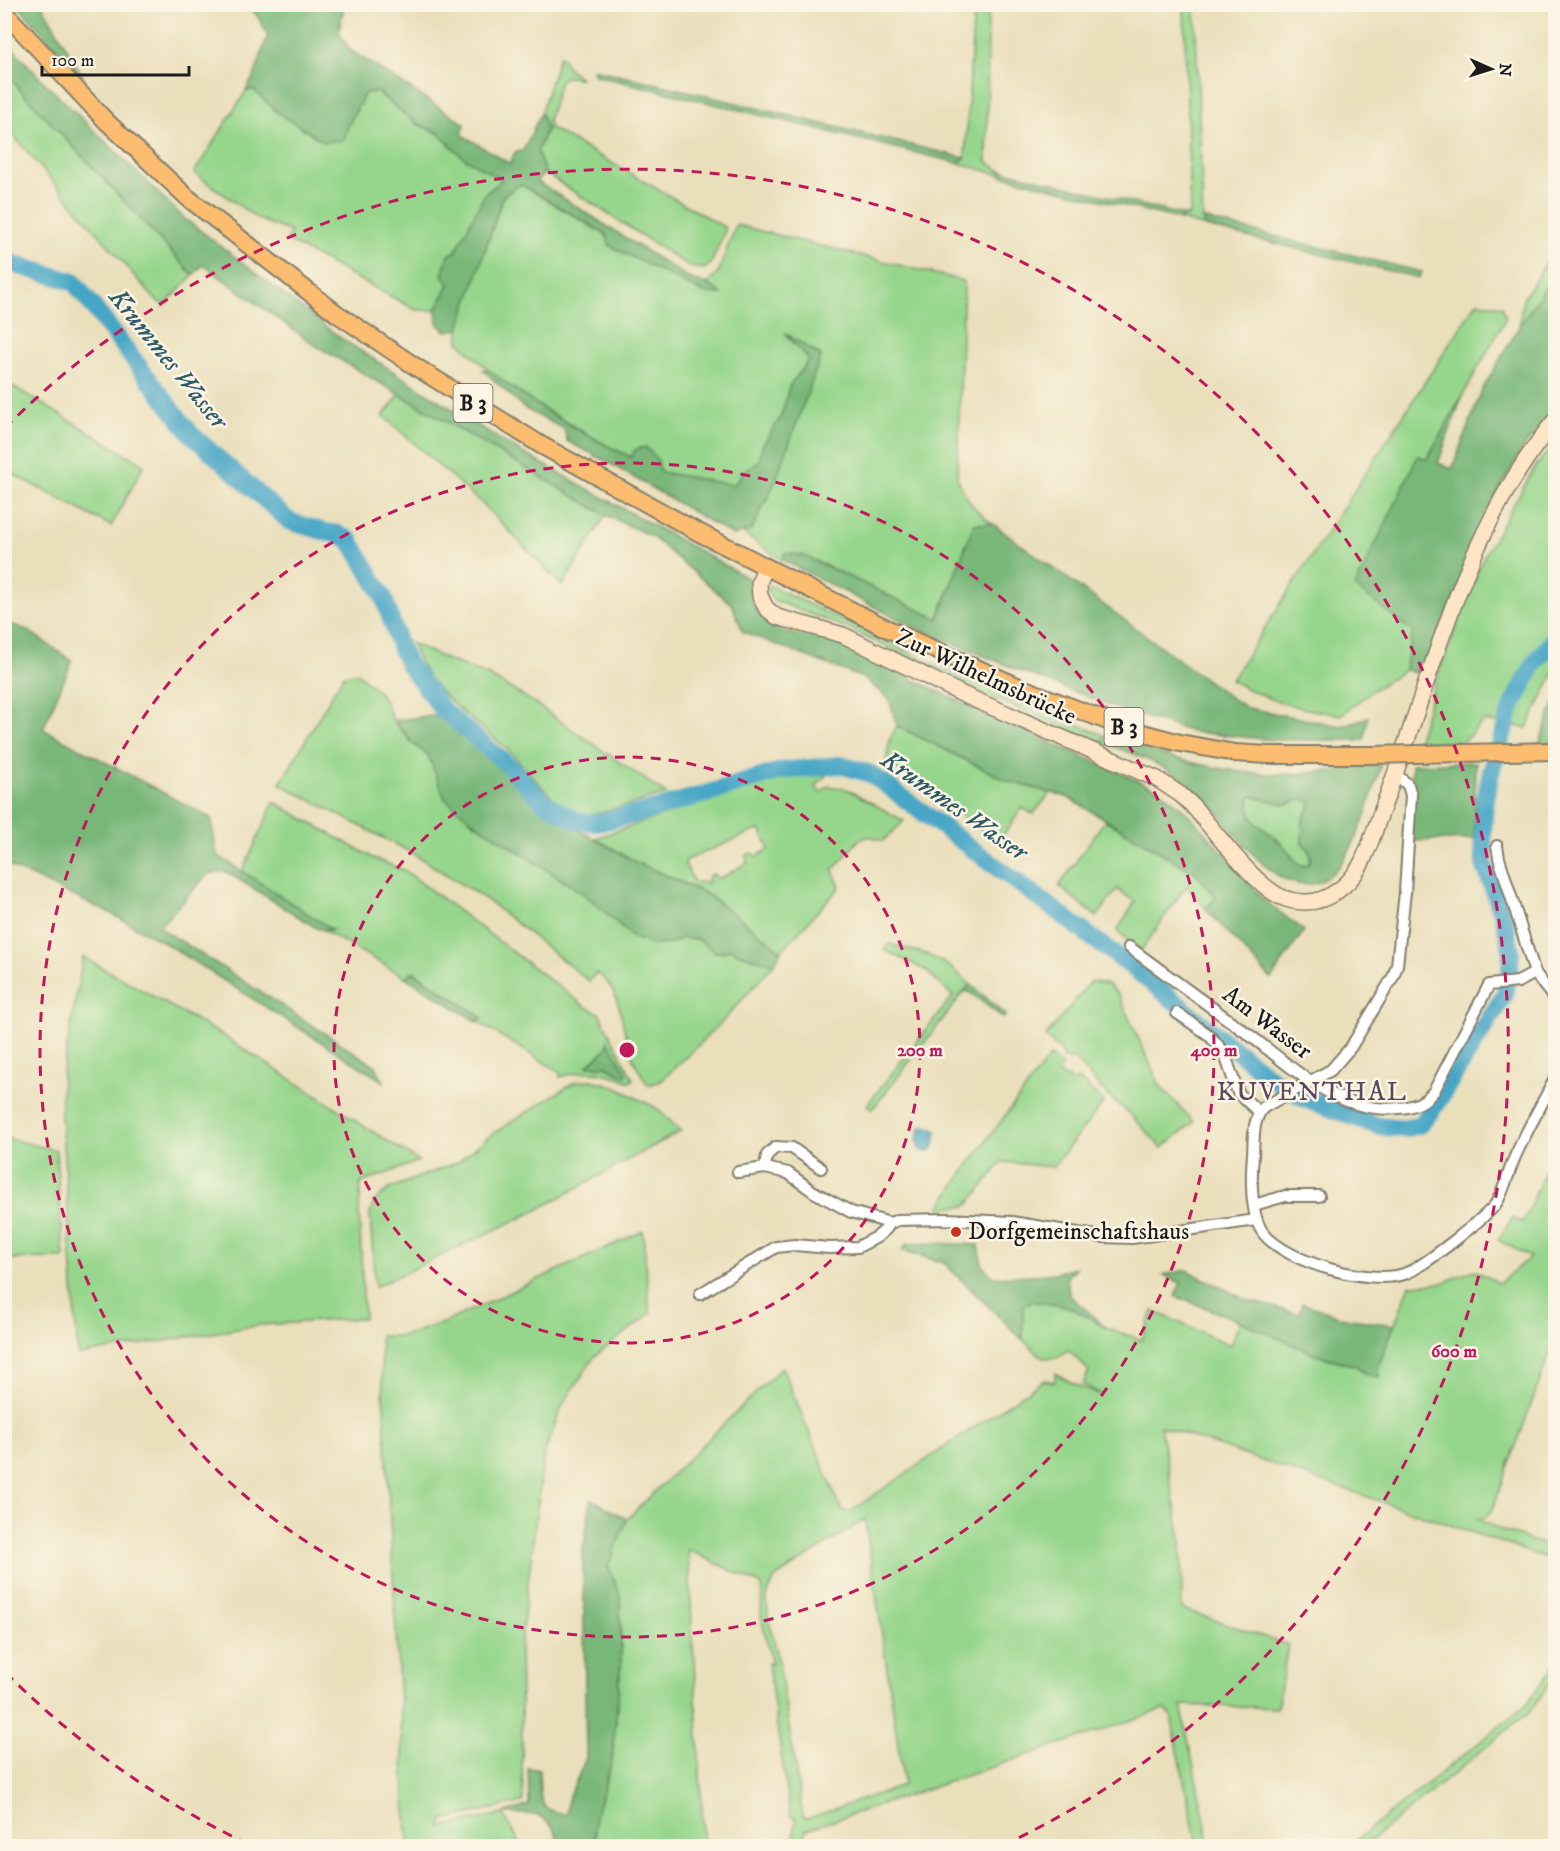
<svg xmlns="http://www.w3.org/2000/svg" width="1560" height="1851" viewBox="0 0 1560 1851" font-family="'IM FELL DW Pica',serif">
	<rect width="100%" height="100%" fill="#fcf5e5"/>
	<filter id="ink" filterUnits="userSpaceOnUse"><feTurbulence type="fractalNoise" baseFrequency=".0167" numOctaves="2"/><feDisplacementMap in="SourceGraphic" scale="12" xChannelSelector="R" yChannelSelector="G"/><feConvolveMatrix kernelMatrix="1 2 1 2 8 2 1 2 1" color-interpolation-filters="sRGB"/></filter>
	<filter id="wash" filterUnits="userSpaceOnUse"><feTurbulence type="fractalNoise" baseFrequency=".008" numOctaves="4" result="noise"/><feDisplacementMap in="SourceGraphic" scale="24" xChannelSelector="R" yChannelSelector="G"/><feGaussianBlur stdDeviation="1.35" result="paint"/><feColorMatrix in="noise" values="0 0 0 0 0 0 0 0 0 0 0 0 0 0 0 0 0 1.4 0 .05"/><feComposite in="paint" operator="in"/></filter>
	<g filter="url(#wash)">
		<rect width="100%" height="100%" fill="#eadfbb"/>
		<!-- green -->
		<path fill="#96d68c" stroke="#597954" stroke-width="1.5" fill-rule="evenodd" d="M 974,5 L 988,5 L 987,161 L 1008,177 L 958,163 L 965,158 Z
			M 1184,5 L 1195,5 L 1203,219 L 1206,227 L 1178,219 L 1190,213 Z
			M 559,56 L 562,57 L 568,68 L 580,78 L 565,77 L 560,81 L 548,121 L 550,128 L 726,228 L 711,264 L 704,269 L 690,267 L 545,173 L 537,151 L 546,128 L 541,113 Z
			M 4,70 L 20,90 L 193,275 L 164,306 L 153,297 L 5,126 Z
			M 254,90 L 278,113 L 344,140 L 348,126 L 365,93 L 377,92 L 417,124 L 438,133 L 464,158 L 503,180 L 485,194 L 456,251 L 449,284 L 436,310 L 416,310 L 286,240 L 291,232 L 258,219 L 194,173 L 246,91 Z
			M 520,184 L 606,235 L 610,246 L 721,293 L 707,284 L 718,273 L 736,225 L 964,281 L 957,477 C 964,496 976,513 993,524 L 974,524 L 938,619 L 805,556 L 785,553 L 782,560 L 743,533 L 752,529 L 775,482 L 821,355 L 787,336 L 810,360 L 790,385 L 781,417 L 762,446 L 760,460 L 746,469 L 734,485 L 660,472 L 610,447 L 528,400 L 487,369 L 459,342 L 459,329 L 503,196 Z
			M 1555,249 L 1555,273 L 1519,327 L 1523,299 Z
			M 1477,302 L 1502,306 L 1506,318 L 1427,459 L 1418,456 L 1414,632 L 1405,670 L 1373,690 L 1341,715 C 1303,710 1264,700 1231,680 Z
			M 4,381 L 144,465 L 111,526 L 5,470 Z
			M 400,394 L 606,515 L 562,586 L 487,508 L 383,416 Z
			M 1555,443 L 1556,668 L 1527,728 L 1484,721 L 1463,742 L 1417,742 L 1437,677 L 1483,558 L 1535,467 Z
			M 769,585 L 959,676 L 1106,736 L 1099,742 L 996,699 L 844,627 L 773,600 L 768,591 Z
			M 411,643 L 448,660 L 487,675 L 528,699 L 666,794 C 650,798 592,819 578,814 C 553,805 530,771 511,753 C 485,728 452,708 430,679 C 421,668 417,656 411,643 Z
			M 356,672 L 381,694 L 394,721 L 412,743 L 428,755 L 473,822 L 587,896 L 634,938 L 669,944 L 683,938 L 699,940 L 715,952 L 723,952 L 730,949 L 740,954 L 774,964 L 723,1021 L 661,1081 L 648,1085 C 641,1073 633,1062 629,1048 C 621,1023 621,986 596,973 L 589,981 L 487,900 L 412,853 L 280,784 L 343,676 Z
			M 897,726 L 1008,781 L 1051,793 L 1033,814 L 1022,808 L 999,842 L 886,761 L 890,739 Z
			M 817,772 L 828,773 L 816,786 L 820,793 L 829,786 L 847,789 L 904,821 L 883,841 L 870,836 L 859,840 L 833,870 L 840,887 L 781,951 L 737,916 L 705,893 L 636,862 L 595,838 L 759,783 ZM 760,829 L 769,849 L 756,857 L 753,853 L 746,855 L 747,863 L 719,879 L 713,874 L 709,876 L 708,883 L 694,882 L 685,864 L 686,860 Z
			M 1249,796 L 1285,804 L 1305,799 L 1312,803 C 1309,809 1304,815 1303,821 C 1301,837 1314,850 1309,864 L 1303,866 L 1297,863 L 1280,842 L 1256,826 L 1248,808 Z
			M 274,802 L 375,859 L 404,870 L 586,1007 L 599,1013 L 633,1079 L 630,1082 C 603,1071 588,1068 560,1077 L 560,1072 L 476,1021 L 482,1019 L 414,972 L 405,977 L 323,930 L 331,930 L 242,872 ZM 608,1043 L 625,1076 L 606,1066 L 588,1065 L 607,1048 Z
			M 1105,820 L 1196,873 L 1216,897 L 1206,909 L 1187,885 L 1141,951 L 1117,931 L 1135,902 L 1117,889 L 1097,917 L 1059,886 Z
			M 889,944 L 926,954 L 948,965 L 970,984 L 872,1110 L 867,1105 L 953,996 L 925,970 L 884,950 Z
			M 83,957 L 222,1035 L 419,1161 L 361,1183 L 359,1209 L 364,1318 L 261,1325 L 78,1355 L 61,1115 L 62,1075 Z
			M 1091,981 L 1109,985 L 1119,996 L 1160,1086 L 1194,1122 L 1162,1148 L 1129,1113 L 1108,1096 L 1075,1059 L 1063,1059 L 1061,1051 L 1045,1037 Z
			M 1050,1056 L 1062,1066 L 1058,1073 L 1072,1081 L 1079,1079 L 1104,1102 L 1053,1167 L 1002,1162 L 967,1206 L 939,1208 L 969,1164 Z
			M 591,1080 L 611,1085 L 655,1107 L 681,1131 L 537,1210 L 375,1287 L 370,1214 C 373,1201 380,1195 391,1188 L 458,1162 L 492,1134 L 575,1082 Z
			M 5,1138 L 56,1150 L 64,1258 L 5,1259 Z
			M 1555,1147 L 1555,1339 L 1492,1511 L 1485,1518 L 1478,1519 L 1499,1529 L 1555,1549 L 1555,1561 L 1160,1426 L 1181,1538 L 1182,1609 L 1288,1645 L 1277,1708 L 1181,1705 L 1210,1846 L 1197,1846 L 1171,1715 L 1165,1709 L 805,1830 L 807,1846 L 798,1846 L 794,1834 L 796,1818 L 790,1816 L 768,1663 L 772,1664 L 761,1616 L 762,1585 L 688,1550 L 704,1846 L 595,1846 L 595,1816 L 612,1761 L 621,1663 L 620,1595 L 608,1566 L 627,1519 L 782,1367 L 841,1509 L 849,1512 L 1044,1380 L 1055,1382 L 1055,1373 L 1074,1384 L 1102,1395 L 1083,1384 L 1089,1371 L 1068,1350 L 1057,1358 L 1043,1358 L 1023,1340 L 1023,1307 L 1031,1301 L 1070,1307 L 1107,1328 L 1142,1340 L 1153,1311 L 1230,1345 L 1240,1321 L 1317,1355 L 1357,1366 L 1365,1374 L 1380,1377 L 1377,1370 L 1410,1285 L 1442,1283 L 1474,1270 L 1499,1283 L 1530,1257 L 1498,1240 L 1512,1218 L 1522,1222 L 1526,1216 ZM 865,1519 L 904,1785 L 806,1819 L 803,1816 L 777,1652 L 768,1618 L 767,1596 L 775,1578 Z
			M 643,1231 L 650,1314 L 594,1357 L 563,1404 L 544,1453 L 520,1648 L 523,1802 L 443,1820 L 440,1827 L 503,1814 L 522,1846 L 410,1846 L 407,1832 L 380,1336 L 402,1336 L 443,1323 Z
			M 1555,1665 L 1555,1677 L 1528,1713 L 1364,1846 L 1349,1846 L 1525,1706 Z"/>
		<!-- forest -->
		<path fill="#78b778" stroke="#4a6a4a" stroke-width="1.5" fill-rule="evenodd" d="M 17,5 L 42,5 L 84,78 Z
			M 243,5 L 344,5 L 339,32 L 350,50 L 465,124 L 462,135 L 510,164 L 515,152 L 523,151 L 541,113 L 547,128 L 537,151 L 545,173 L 536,181 L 690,279 L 707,284 L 722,294 L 704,293 L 610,246 L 606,234 L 520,184 L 503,196 L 459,329 L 446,331 L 437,323 L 436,310 L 449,284 L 442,275 L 448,256 L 456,251 L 485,194 L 502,180 L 464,158 L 438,133 L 417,124 L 377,92 L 365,93 L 348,126 L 344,140 L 324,142 L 278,113 L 254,90 L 246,91 L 255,74 L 268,35 L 256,14 Z
			M 4,39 L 39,77 L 184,218 L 342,339 L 507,444 L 748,578 L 749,594 L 755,609 L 768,625 L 787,633 L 830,640 L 986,714 L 1157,789 L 1180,806 L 1196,822 L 1264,900 L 1304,931 L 1271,979 L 1206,909 L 1216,897 L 1196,873 L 1067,797 L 1008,781 L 897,726 L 889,699 L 863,678 L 743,632 L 732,605 L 716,591 L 651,536 L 606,515 L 315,345 L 203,265 L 193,275 L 20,90 L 5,70 Z
			M 593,69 L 641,80 L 965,158 L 958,163 L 594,75 Z
			M 997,169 L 1187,216 L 1178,219 L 1008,177 Z
			M 1203,219 L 1422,272 L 1419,278 L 1206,227 Z
			M 1555,273 L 1555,409 L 1526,444 L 1496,495 L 1423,674 L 1405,670 L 1413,632 L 1355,587 L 1418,456 L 1427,459 L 1462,397 L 1438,463 L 1452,469 L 1482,390 L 1519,327 Z
			M 785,333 L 821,356 L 775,482 L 752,529 L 734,536 L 604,460 L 567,441 L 564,429 L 525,409 L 483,370 L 487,369 C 532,403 580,434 631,457 L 636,449 L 646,447 L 658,461 L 660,472 L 734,485 L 746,469 L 760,460 L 762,446 L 781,417 L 790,385 L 809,360 Z
			M 974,524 L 993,524 L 1234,700 L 1247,708 L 1341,726 L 1368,717 L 1364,740 L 1274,740 L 1193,732 L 1114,707 L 1018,670 L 910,625 L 782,560 L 785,553 L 805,556 L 938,619 Z
			M 5,622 L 27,630 L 72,661 L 43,729 L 211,818 L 217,855 L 333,930 L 318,929 L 225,871 L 208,874 L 159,927 L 376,1066 L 384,1082 L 168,945 L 112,914 L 5,864 Z
			M 1555,702 L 1555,743 L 1539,744 Z
			M 425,716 L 442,717 L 500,768 L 543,810 L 636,862 L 705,893 L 737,916 L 781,951 L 774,964 L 740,954 L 730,949 L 723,952 L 715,952 L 699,940 L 683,938 L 669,944 L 651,945 L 634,938 L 587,896 L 473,822 L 445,799 L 428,755 L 412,743 L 394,721 Z
			M 1106,736 C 1166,757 1229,777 1294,774 C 1323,772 1352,768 1381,765 C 1364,823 1335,935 1258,859 C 1234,836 1216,806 1190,785 C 1163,764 1132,752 1099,742 ZM 1250,796 L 1285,804 L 1305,799 L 1312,803 L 1303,819 L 1302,843 C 1309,850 1313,854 1309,864 L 1303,866 C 1292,861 1288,849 1279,841 C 1263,826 1245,824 1250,796 Z
			M 1476,762 L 1474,839 L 1410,841 L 1412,764 Z
			M 413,972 L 483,1018 L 476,1021 L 405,977 Z
			M 970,984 L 1006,1015 L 1003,1018 L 971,993 L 965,991 Z
			M 608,1041 L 627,1074 L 625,1076 L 606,1066 L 587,1066 L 607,1048 Z
			M 933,1243 L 979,1245 L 982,1266 L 994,1277 L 1050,1274 L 1076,1268 L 1067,1277 L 1069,1295 L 1107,1328 L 1070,1307 L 1032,1301 L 1023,1307 L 1023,1340 L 944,1263 L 902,1250 L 907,1244 Z
			M 1186,1270 L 1247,1300 L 1299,1314 L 1302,1303 L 1344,1318 L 1394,1325 L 1377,1370 L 1380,1378 L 1365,1374 L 1357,1366 L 1317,1355 L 1240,1321 L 1175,1296 L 1181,1283 L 1163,1275 Z
			M 591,1499 L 627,1519 L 608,1566 L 620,1595 L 621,1663 L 612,1761 L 595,1816 L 595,1846 L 560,1846 C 552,1812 533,1813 503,1814 L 529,1805 L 528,1768 L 539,1770 C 541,1797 535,1810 566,1815 L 568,1799 L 586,1758 L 583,1552 Z"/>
		<!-- water -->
		<path fill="#47a6c6" stroke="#326171" stroke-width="1.5" d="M 926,1126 L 937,1131 L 933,1148 L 928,1152 L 920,1150 L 917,1138 L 921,1127 Z"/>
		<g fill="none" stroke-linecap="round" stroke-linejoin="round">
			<!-- river -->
			<path stroke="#47a6c6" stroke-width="18" d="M 4,256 L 13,264 L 74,282 L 191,434 L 289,521 L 325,532 L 338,534 L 350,540 L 384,598 L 399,645 L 408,664 L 442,709 L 508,765 L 542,801 L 577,821 L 597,823 L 648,811 L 781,771 L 840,765 L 871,774 L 1129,965 L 1272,1079 L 1305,1099 L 1378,1126 L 1404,1129 L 1421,1124 L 1435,1106 L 1505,994 L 1510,971 L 1511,949 L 1503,915 L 1484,864 L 1483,834 L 1485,800 L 1491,772 L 1511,709 L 1534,664 L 1556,636"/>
		</g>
	</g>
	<g filter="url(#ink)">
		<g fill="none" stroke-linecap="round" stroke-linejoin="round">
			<defs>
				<path id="street" d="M 1396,774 L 1408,785 L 1411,795 L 1405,892 L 1397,965 L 1393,977 L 1351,1047 L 1331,1070 L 1264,1107 C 1252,1119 1254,1139 1253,1155 C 1251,1176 1250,1217 1264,1234 C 1288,1263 1369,1285 1404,1274 C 1421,1269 1483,1219 1495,1205 C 1504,1192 1508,1173 1514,1159 C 1526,1131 1542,1104 1556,1077
					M 1497,846 L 1499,858 L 1535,973 L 1556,1001
					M 1129,947 C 1167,975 1205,1003 1244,1031 C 1290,1064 1336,1115 1399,1108 C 1414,1107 1424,1103 1434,1091 L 1489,985 L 1518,982 L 1535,973
					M 1177,1013 L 1209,1035 L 1224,1052 L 1238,1093 L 1259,1112
					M 765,1168 L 767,1155 L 776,1147 L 792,1148 L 821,1168
					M 738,1172 L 765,1168 L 788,1173 L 814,1192 L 851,1212 L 890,1223
					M 1254,1205 L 1285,1196 L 1319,1196
					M 890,1223 L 898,1220 L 946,1219 L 1012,1222 L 1102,1237 L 1132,1238 L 1256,1220
					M 700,1294 L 776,1247 L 795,1245 L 829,1248 L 858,1247 L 877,1237 L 886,1229 L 890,1223"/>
				<path id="secondary" d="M 765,567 L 759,583 L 760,596 L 766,608 L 777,617 L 843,635 L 964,695 L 1157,779 L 1181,795 L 1192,805 C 1213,829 1252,882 1279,896 C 1287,900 1297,902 1306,902 C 1328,902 1349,885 1360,866 C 1367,853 1372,838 1377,824 C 1389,791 1401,758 1412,725 C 1448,617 1482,508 1556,419"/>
				<path id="primary" d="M 4,12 L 106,121 L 188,198 L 336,313 L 416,367 L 541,445 L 696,531 L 888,629 L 1017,686 L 1128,729 L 1180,743 L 1235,753 L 1268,755 L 1370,755"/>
			</defs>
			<!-- street casing -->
			<use href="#street" stroke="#837e6c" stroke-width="14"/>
			<!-- secondary casing -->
			<use href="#secondary" stroke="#837e6c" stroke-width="18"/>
			<!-- primary casing -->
			<use href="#primary" stroke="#837e6c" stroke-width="20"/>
			<!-- street -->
			<use href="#street" stroke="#fff" stroke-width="10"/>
			<!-- secondary -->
			<use href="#secondary" stroke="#fee5c5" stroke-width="15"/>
			<!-- primary -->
			<use href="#primary" stroke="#fcbd6f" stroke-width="16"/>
			<defs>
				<path id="primary-bridge" d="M 1370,755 L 1556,751"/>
			</defs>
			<!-- primary-bridge casing -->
			<use href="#primary-bridge" stroke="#837e6c" stroke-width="20" stroke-linecap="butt"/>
			<!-- primary-bridge -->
			<use href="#primary-bridge" stroke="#fcbd6f" stroke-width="16"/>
		</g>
	</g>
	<!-- distance rings -->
	<g fill="none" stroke="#c2185b" stroke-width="3" stroke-dasharray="10 8">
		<circle cx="627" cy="1050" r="293"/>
		<circle cx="627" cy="1050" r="587"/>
		<path d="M248 1844A880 880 0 0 1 5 1672M5 428A880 880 0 1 1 1006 1844"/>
	</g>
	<!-- markers -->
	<circle fill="#c8321e" stroke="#fcf5e5" stroke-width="2" cx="956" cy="1232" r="6"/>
	<g text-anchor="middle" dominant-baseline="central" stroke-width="5" stroke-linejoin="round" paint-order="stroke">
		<!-- shield labels -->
		<g fill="#fcf5e5" stroke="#5f5d58" stroke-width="1.5">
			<rect x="453.5" y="384" width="39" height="38" rx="4.5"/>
			<rect x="1104.5" y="708" width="39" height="38" rx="4.5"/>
		</g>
		<g font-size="22" font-weight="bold" fill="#1c1c1c">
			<text x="473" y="403">B 3</text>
			<text x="1124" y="727">B 3</text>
		</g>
		<!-- street labels -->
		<g font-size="24" fill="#1c1c1c" stroke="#fcf5e5">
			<text transform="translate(986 677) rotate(25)">Zur Wilhelmsbrücke</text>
			<text transform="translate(1267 1023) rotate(37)">Am Wasser</text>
		</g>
		<!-- poi labels -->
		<g font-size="24" fill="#1c1c1c" stroke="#fcf5e5" text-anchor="start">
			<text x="968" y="1232">Dorfgemeinschaftshaus</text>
		</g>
		<!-- water labels -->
		<g font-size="26" font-style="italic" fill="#2f5a68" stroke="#fcf5e5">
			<text transform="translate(168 359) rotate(51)">Krummes Wasser</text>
			<text transform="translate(954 806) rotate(35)">Krummes Wasser</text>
		</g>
		<!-- quarter labels -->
		<g font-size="27" letter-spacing="1.5" fill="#58485f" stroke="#fcf5e5">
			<text x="1312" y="1092">KUVENTHAL</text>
		</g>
	</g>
	<circle cx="627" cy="1050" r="9" fill="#c2185b" stroke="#fcf5e5" stroke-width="3"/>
	<g font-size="18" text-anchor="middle" font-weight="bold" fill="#c2185b" stroke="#fcf5e5" stroke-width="5" stroke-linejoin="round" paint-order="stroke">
		<text x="920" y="1056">200 m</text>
		<text x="1214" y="1056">400 m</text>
		<text x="1454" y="1357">600 m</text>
	</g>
	<!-- margin -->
	<rect width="1560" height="1851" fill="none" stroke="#fcf5e5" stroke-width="24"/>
	<!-- north arrow -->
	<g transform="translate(1491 69) rotate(93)" stroke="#fcf5e5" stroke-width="4.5" paint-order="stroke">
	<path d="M0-4.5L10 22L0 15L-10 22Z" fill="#1c1c1c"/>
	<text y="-9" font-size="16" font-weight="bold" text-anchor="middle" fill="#1c1c1c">N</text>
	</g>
	<!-- scale -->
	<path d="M42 66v9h147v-9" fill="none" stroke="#1c1c1c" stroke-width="3"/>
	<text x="51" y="66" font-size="18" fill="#1c1c1c" stroke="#fcf5e5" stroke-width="4.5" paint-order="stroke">100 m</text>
</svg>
